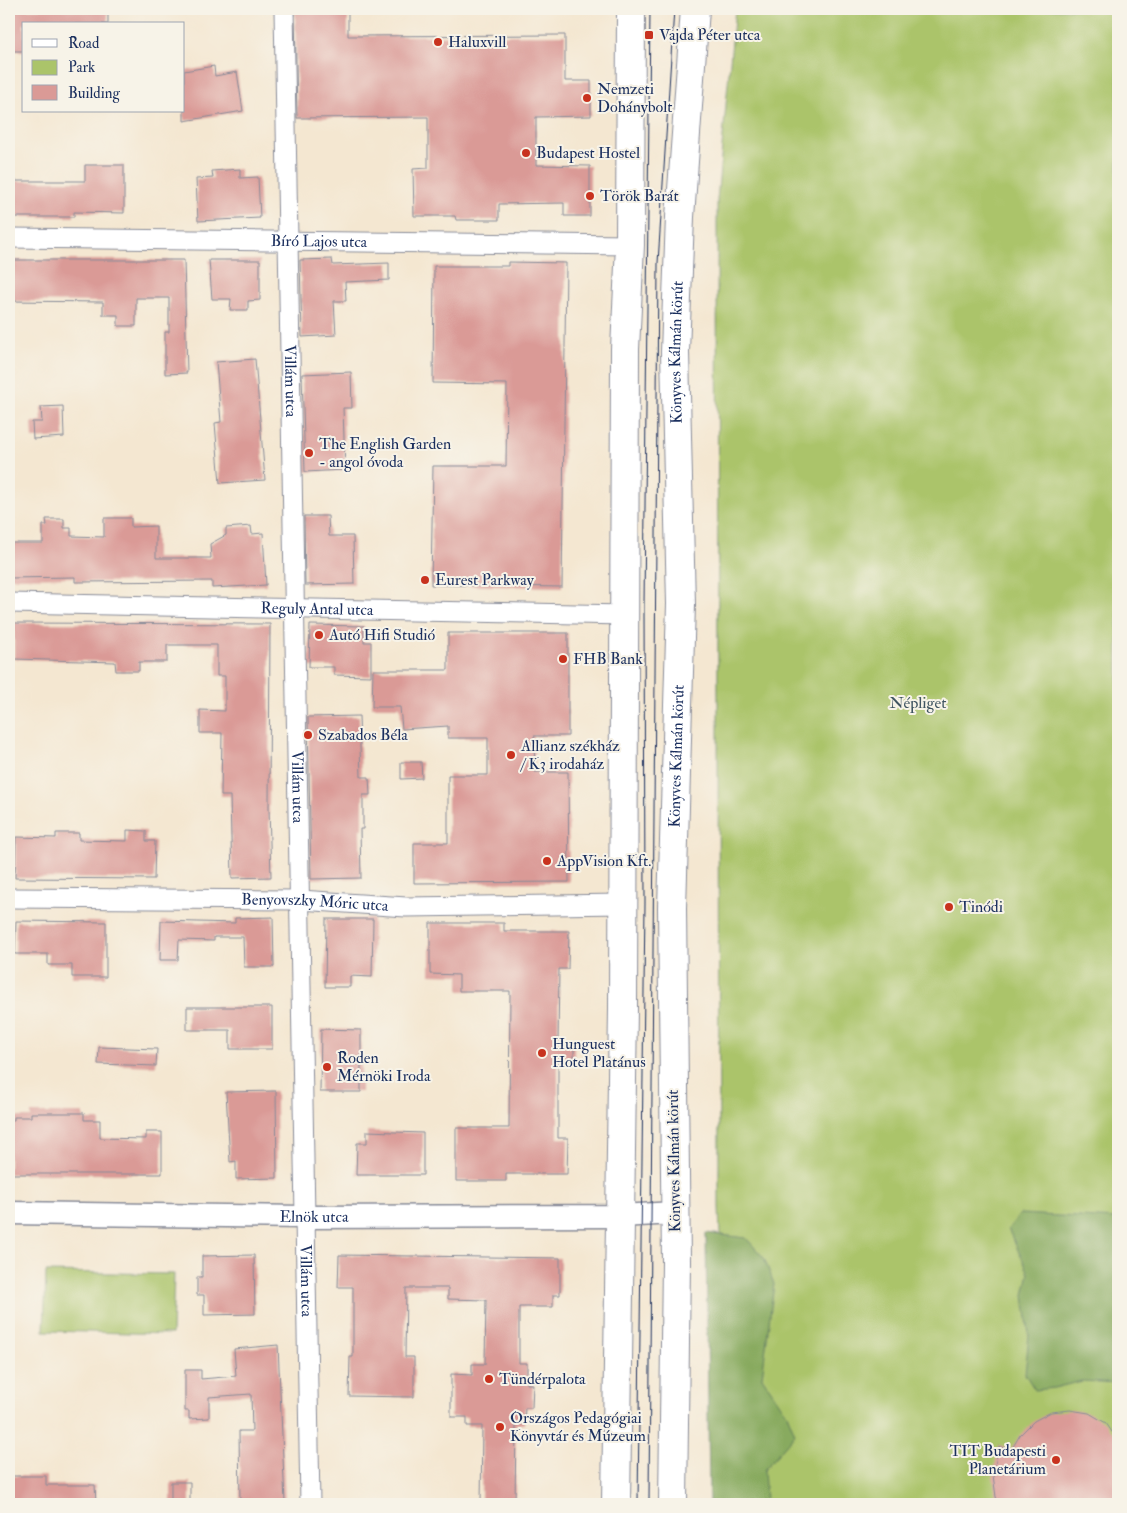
<svg xmlns="http://www.w3.org/2000/svg" width="1127" height="1513" viewBox="0 0 1127 1513" font-family="'IM FELL Double Pica',serif">
	<rect width="100%" height="100%" fill="#f7f3e8"/>
	<filter id="ink" filterUnits="userSpaceOnUse"><feTurbulence type="fractalNoise" baseFrequency=".02" numOctaves="2"/><feDisplacementMap in="SourceGraphic" scale="10" xChannelSelector="R" yChannelSelector="G"/><feConvolveMatrix kernelMatrix="1 2 1 2 8 2 1 2 1" color-interpolation-filters="sRGB"/></filter>
	<filter id="wash" filterUnits="userSpaceOnUse"><feTurbulence type="fractalNoise" baseFrequency=".0096" numOctaves="4" result="noise"/><feDisplacementMap in="SourceGraphic" scale="20" xChannelSelector="R" yChannelSelector="G"/><feGaussianBlur stdDeviation="1.12" result="paint"/><feColorMatrix in="noise" values="0 0 0 0 0 0 0 0 0 0 0 0 0 0 0 0 0 1.4 0 .05"/><feComposite in="paint" operator="in"/></filter>
	<g filter="url(#wash)">
		<rect width="100%" height="100%" fill="#f4e7d1"/>
		<!-- green -->
		<path fill="#abc46a" stroke="#637a64" d="M 735,9 L 1118,9 L 1118,1504 L 729,1504 L 719,1207 L 717,200 Z
			M 46,1272 L 174,1274 L 172,1334 L 44,1331 Z"/>
		<!-- forest -->
		<path fill="#88aa5e" stroke="#526c5e" d="M 1020,1214 L 1118,1219 L 1118,1383 L 1082,1381 L 1054,1388 L 1035,1390 L 1025,1374 L 1029,1335 L 1024,1295 L 1029,1273 L 1008,1229 Z
			M 706,1233 L 746,1238 L 764,1258 L 774,1284 L 762,1377 L 787,1414 L 795,1434 L 764,1470 L 766,1501 L 769,1504 L 709,1504 Z"/>
		<g id="blocks">
			<!-- building -->
			<path fill="#da9a96" d="M 9,9 L 108,9 L 108,24 L 24,24 L 24,51 L 9,51 Z
				M 295,9 L 348,9 L 348,36 L 565,35 L 565,81 L 591,81 L 591,116 L 536,117 L 536,165 L 590,166 L 590,216 L 564,216 L 564,203 L 499,204 L 499,220 L 456,220 L 455,216 L 414,216 L 413,169 L 428,168 L 428,117 L 297,118 Z
				M 214,66 L 215,76 L 237,72 L 243,111 L 184,121 L 184,71 Z
				M 85,165 L 124,165 L 124,213 L 74,212 L 74,217 L 9,217 L 9,181 L 85,181 Z
				M 240,169 L 240,178 L 258,177 L 260,218 L 198,221 L 196,179 L 213,178 L 212,171 Z
				M 332,259 L 333,265 L 389,263 L 389,280 L 345,282 L 346,301 L 334,301 L 336,335 L 302,337 L 300,260 Z
				M 9,260 L 184,260 L 187,373 L 165,374 L 165,332 L 169,332 L 169,298 L 136,298 L 136,326 L 118,326 L 118,315 L 103,315 L 103,302 L 9,301 Z
				M 209,260 L 260,260 L 260,300 L 248,301 L 248,310 L 230,310 L 231,299 L 212,299 Z
				M 508,262 L 566,263 L 562,587 L 431,585 L 433,466 L 506,466 L 507,384 L 433,383 L 434,266 L 508,266 Z
				M 255,359 L 265,480 L 220,483 L 215,423 L 221,422 L 216,362 Z
				M 351,372 L 352,408 L 343,408 L 345,470 L 305,472 L 302,374 Z
				M 63,406 L 64,437 L 33,439 L 32,422 L 42,422 L 41,407 Z
				M 304,516 L 328,516 L 329,536 L 353,536 L 354,584 L 305,585 Z
				M 104,518 L 131,518 L 131,527 L 156,526 L 156,558 L 211,558 L 210,544 L 226,535 L 226,528 L 251,526 L 252,534 L 263,533 L 266,585 L 212,588 L 212,581 L 75,582 L 75,577 L 9,578 L 9,543 L 43,543 L 43,525 L 47,525 L 46,519 L 64,519 L 64,528 L 71,528 L 71,536 L 104,537 Z
				M 14,623 L 270,624 L 269,808 L 271,877 L 232,878 L 230,796 L 221,796 L 222,733 L 200,733 L 200,710 L 225,711 L 225,676 L 217,676 L 217,645 L 167,645 L 167,662 L 139,662 L 139,671 L 116,671 L 115,662 L 14,659 Z
				M 310,625 L 364,626 L 364,642 L 371,642 L 371,676 L 334,675 L 334,667 L 309,667 Z
				M 448,633 L 568,633 L 568,736 L 534,736 L 535,772 L 568,772 L 569,882 L 414,883 L 414,843 L 448,843 L 448,775 L 488,775 L 488,738 L 448,738 L 448,726 L 402,729 L 400,707 L 372,707 L 373,670 L 448,670 Z
				M 359,716 L 361,777 L 369,777 L 370,795 L 363,795 L 363,829 L 360,829 L 361,878 L 311,879 L 308,717 Z
				M 401,762 L 421,762 L 422,778 L 401,779 Z
				M 127,830 L 146,831 L 146,841 L 155,841 L 154,879 L 15,878 L 16,837 L 56,838 L 56,833 L 79,833 L 79,840 L 127,841 Z
				M 273,917 L 274,967 L 244,967 L 243,937 L 214,937 L 214,941 L 179,940 L 178,960 L 160,960 L 161,921 L 235,923 L 235,918 Z
				M 326,919 L 373,919 L 372,977 L 350,976 L 350,987 L 325,987 Z
				M 16,921 L 106,922 L 106,977 L 72,977 L 72,965 L 48,965 L 48,954 L 15,954 Z
				M 430,923 L 504,923 L 504,931 L 569,931 L 568,969 L 559,969 L 558,1045 L 574,1045 L 574,1062 L 558,1061 L 558,1138 L 568,1138 L 567,1174 L 506,1174 L 506,1181 L 456,1181 L 456,1128 L 509,1128 L 510,991 L 459,991 L 459,975 L 430,974 Z
				M 187,1007 L 272,1007 L 272,1049 L 230,1049 L 230,1030 L 187,1030 Z
				M 321,1029 L 361,1030 L 361,1092 L 320,1092 Z
				M 99,1047 L 157,1049 L 156,1066 L 98,1064 Z
				M 276,1091 L 277,1178 L 236,1179 L 236,1161 L 230,1162 L 226,1092 Z
				M 31,1113 L 84,1113 L 84,1120 L 100,1120 L 100,1138 L 146,1139 L 146,1132 L 162,1132 L 162,1174 L 9,1174 L 9,1120 L 14,1120 L 14,1117 L 31,1117 Z
				M 367,1131 L 423,1133 L 423,1175 L 356,1175 L 357,1143 L 367,1143 Z
				M 254,1255 L 255,1314 L 204,1315 L 204,1295 L 197,1295 L 197,1277 L 202,1277 L 202,1256 Z
				M 339,1255 L 560,1258 L 560,1295 L 553,1295 L 553,1307 L 519,1307 L 519,1363 L 527,1363 L 527,1384 L 533,1384 L 532,1408 L 525,1408 L 524,1424 L 516,1424 L 515,1504 L 481,1504 L 482,1426 L 467,1426 L 467,1417 L 451,1417 L 451,1374 L 472,1375 L 472,1364 L 485,1364 L 486,1300 L 448,1299 L 448,1288 L 406,1288 L 405,1357 L 414,1357 L 414,1397 L 349,1396 L 350,1357 L 353,1357 L 353,1287 L 338,1287 Z
				M 278,1345 L 285,1503 L 240,1504 L 239,1431 L 252,1431 L 251,1394 L 209,1397 L 209,1418 L 189,1419 L 189,1411 L 185,1411 L 185,1370 L 201,1370 L 201,1379 L 236,1376 L 234,1349 Z
				M 1070,1410 L 1089,1413 L 1106,1423 L 1112,1432 L 1118,1429 L 1118,1504 L 999,1504 L 996,1497 L 993,1475 L 999,1446 L 1011,1450 L 1020,1435 L 1034,1421 L 1051,1412 Z
				M 9,1476 L 46,1476 L 46,1485 L 95,1485 L 96,1504 L 9,1504 Z
				M 171,1482 L 190,1482 L 190,1504 L 171,1504 Z"/>
		</g>
	</g>
	<g filter="url(#ink)">
		<use href="#blocks" fill-opacity="0" stroke="#888b98" stroke-width="1"/>
		<g fill="none" stroke-linecap="round" stroke-linejoin="round">
			<defs>
				<g id="minor">
					<path id="s1" d="M 284,9 L 310,1504"/>
					<path id="s2" d="M 9,238 L 630,245"/>
					<path id="s3" d="M 9,603 L 625,615"/>
					<path id="s4" d="M 9,898 L 300,900 L 406,907 L 622,904"/>
				</g>
				<g id="tertiary">
					<path id="s5" d="M 9,1213 L 304,1217 L 620,1216 L 675,1213"/>
				</g>
				<g id="primary">
					<path d="M 616,1504 L 623,1008 L 625,349 L 630,245 L 631,9"/>
					<path id="s6" d="M 673,1504 L 676,1262 L 672,908 L 681,604 L 675,352 L 680,217 L 695,9"/>
				</g>
			</defs>
			<!-- minor casing -->
			<use href="#minor" stroke="#888b98" stroke-width="21"/>
			<!-- tertiary casing -->
			<use href="#tertiary" stroke="#888b98" stroke-width="25"/>
			<!-- primary casing -->
			<use href="#primary" stroke="#888b98" stroke-width="30"/>
			<!-- minor -->
			<use href="#minor" stroke="#fff" stroke-width="19"/>
			<!-- tertiary -->
			<use href="#tertiary" stroke="#fff" stroke-width="22"/>
			<!-- primary -->
			<use href="#primary" stroke="#fff" stroke-width="28"/>
			<!-- tram -->
			<path stroke="#1b2f5e" stroke-width="1" d="M 638,1504 L 645,903 L 644,606 L 650,9
				M 649,1504 L 658,263 L 674,9"/>
		</g>
	</g>
	<!-- markers -->
	<g fill="#c8321e" stroke="#f7f3e8" stroke-width="2">
		<rect x="644" y="30" width="10" height="10" rx="2.5"/>
		<circle cx="438" cy="42" r="5"/>
		<circle cx="587" cy="98" r="5"/>
		<circle cx="526" cy="153" r="5"/>
		<circle cx="590" cy="196" r="5"/>
		<circle cx="309" cy="453" r="5"/>
		<circle cx="425" cy="580" r="5"/>
		<circle cx="319" cy="635" r="5"/>
		<circle cx="563" cy="659" r="5"/>
		<circle cx="308" cy="735" r="5"/>
		<circle cx="511" cy="755" r="5"/>
		<circle cx="547" cy="861" r="5"/>
		<circle cx="949" cy="907" r="5"/>
		<circle cx="542" cy="1053" r="5"/>
		<circle cx="327" cy="1067" r="5"/>
		<circle cx="489" cy="1379" r="5"/>
		<circle cx="500" cy="1427" r="5"/>
		<circle cx="1056" cy="1460" r="5"/>
	</g>
	<g text-anchor="middle" dominant-baseline="central" stroke-width="4" stroke-linejoin="round" paint-order="stroke">
		<!-- poi labels -->
		<g font-size="16" fill="#1b2f5e" stroke="#f7f3e8" text-anchor="start">
			<text x="659" y="35">Vajda Péter utca</text>
			<text x="448" y="42">Haluxvill</text>
			<text x="597" y="89">Nemzeti<tspan x="597" dy="18">Dohánybolt</tspan></text>
			<text x="536" y="153">Budapest Hostel</text>
			<text x="600" y="196">Török Barát</text>
			<text x="319" y="444">The English Garden<tspan x="319" dy="18">- angol óvoda</tspan></text>
			<text x="435" y="580">Eurest Parkway</text>
			<text x="329" y="635">Autó Hifi Studió</text>
			<text x="573" y="659">FHB Bank</text>
			<text x="318" y="735">Szabados Béla</text>
			<text x="521" y="746">Allianz székház<tspan x="521" dy="18">/ K3 irodaház</tspan></text>
			<text x="557" y="861">AppVision Kft.</text>
			<text x="959" y="907">Tinódi</text>
			<text x="552" y="1044">Hunguest<tspan x="552" dy="18">Hotel Platánus</tspan></text>
			<text x="337" y="1058">Roden<tspan x="337" dy="18">Mérnöki Iroda</tspan></text>
			<text x="499" y="1379">Tündérpalota</text>
			<text x="510" y="1418">Országos Pedagógiai<tspan x="510" dy="18">Könyvtár és Múzeum</tspan></text>
			<text x="1046" y="1451" text-anchor="end">TIT Budapesti<tspan x="1046" dy="18">Planetárium</tspan></text>
		</g>
		<!-- street labels -->
		<g font-size="16" fill="#1b2f5e" stroke="#f7f3e8">
			<text stroke="none"><textPath href="#s2" startOffset="310">Bíró Lajos utca</textPath></text>
			<text stroke="none"><textPath href="#s6" startOffset="1152">Könyves Kálmán körút</textPath></text>
			<text stroke="none"><textPath href="#s1" startOffset="372">Villám utca</textPath></text>
			<text stroke="none"><textPath href="#s3" startOffset="308">Reguly Antal utca</textPath></text>
			<text stroke="none"><textPath href="#s6" startOffset="748">Könyves Kálmán körút</textPath></text>
			<text stroke="none"><textPath href="#s1" startOffset="778">Villám utca</textPath></text>
			<text stroke="none"><textPath href="#s4" startOffset="306">Benyovszky Móric utca</textPath></text>
			<text transform="translate(674 1161) rotate(-91)">Könyves Kálmán körút</text>
			<text stroke="none"><textPath href="#s5" startOffset="305">Elnök utca</textPath></text>
			<text stroke="none"><textPath href="#s1" startOffset="1272">Villám utca</textPath></text>
		</g>
		<!-- park labels -->
		<g font-size="16" fill="#3f5461" stroke="#f7f3e8">
			<text x="918" y="703">Népliget</text>
		</g>
	</g>
	<!-- margin -->
	<rect width="1127" height="1513" fill="none" stroke="#f7f3e8" stroke-width="30"/>
	<!-- legend -->
	<rect x="22" y="22" width="162" height="90" fill="#f7f3e8" stroke="#9fa5b1"/>
	<rect x="32" y="39" width="25" height="8" fill="#ffffff" stroke="#9fa5b1"/>
	<text x="68" y="48" font-size="15" fill="#1b2f5e">Road</text>
	<rect x="32" y="60" width="25" height="15" fill="#abc46a" stroke="#9fa5b1"/>
	<text x="68" y="72" font-size="15" fill="#1b2f5e">Park</text>
	<rect x="32" y="85" width="25" height="15" fill="#da9a96" stroke="#9fa5b1"/>
	<text x="68" y="98" font-size="15" fill="#1b2f5e">Building</text>
</svg>
